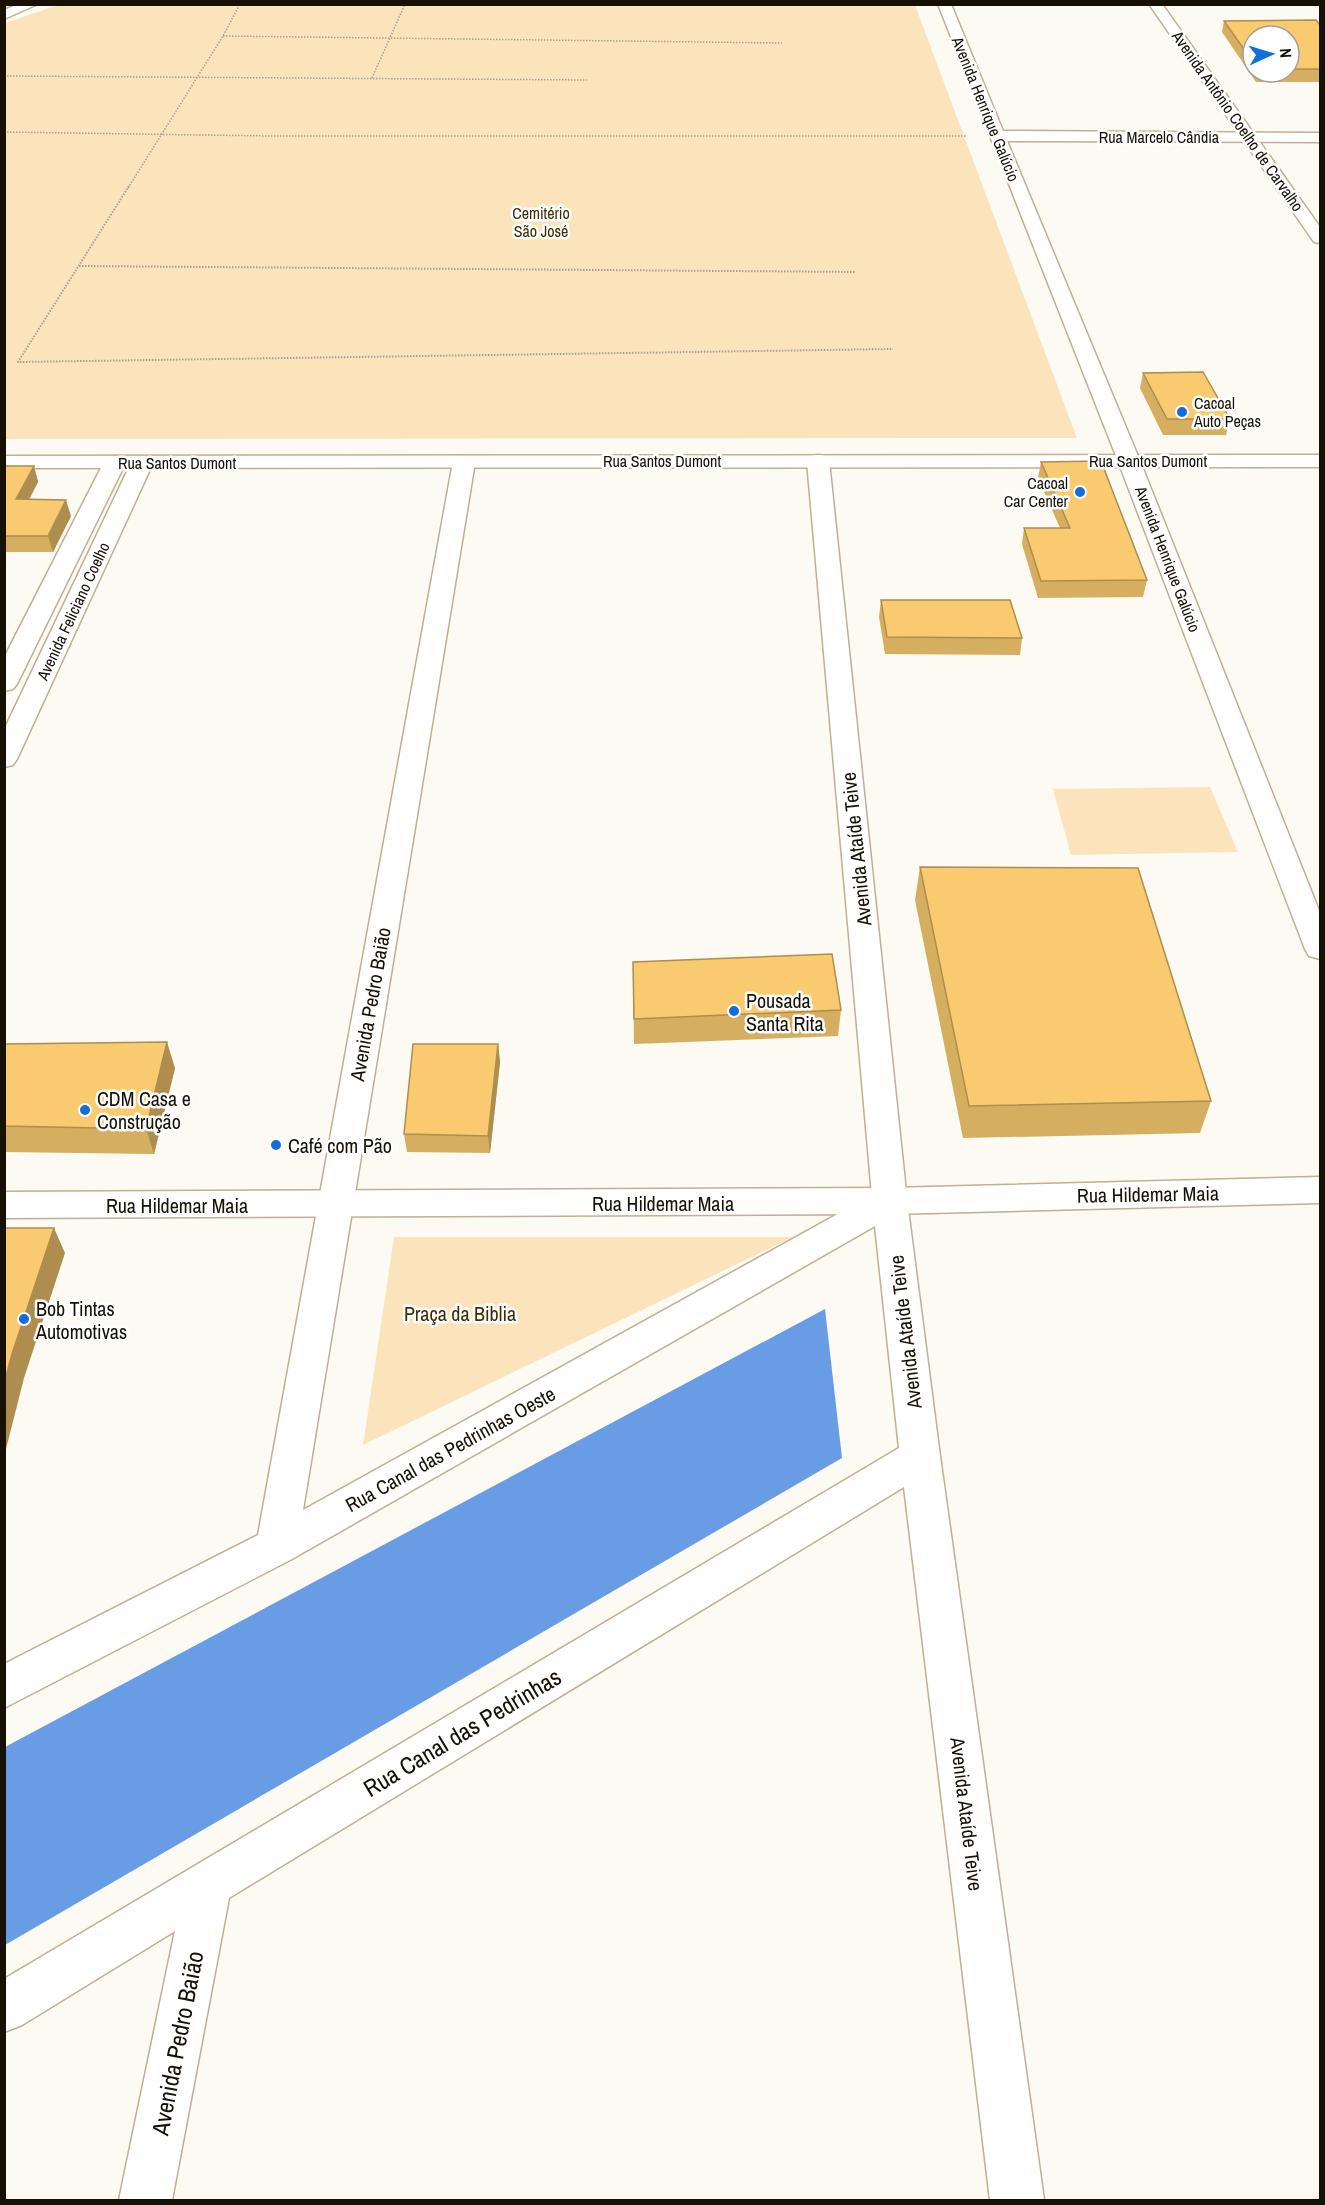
<svg xmlns="http://www.w3.org/2000/svg" width="1325" height="2205" viewBox="0 0 1325 2205" font-family="'Archivo Narrow',sans-serif">
	<rect width="100%" height="100%" fill="#fdfaf3"/>
	<!-- green -->
	<path fill="#fbe4bc" d="M 61,4 L 915,5 L 1077,438 L 5,439 L 5,23 Z
		M 1210,787 L 1238,852 L 1071,855 L 1053,789 Z
		M 394,1237 L 793,1237 L 363,1445 Z"/>
	<!-- water -->
	<path fill="#689de5" d="M 825,1309 L 842,1458 L 5,1945 L 5,1747 Z"/>
	<g fill="none" stroke-linecap="round" stroke-linejoin="round">
		<defs>
			<path id="minor" d="M 938,4 L 951,4 L 1003,131 L 1320,133 L 1320,142 L 1007,141 L 1140,461 L 1320,913 L 1320,959 L 1309,956 L 1305,949 L 1118,461 Z
				M 818,455 L 826,456 L 829,461 L 907,1201 L 940,1456 L 1044,2200 L 990,2200 L 904,1487 L 229,1898 L 172,2200 L 119,2200 L 175,1931 L 22,2025 L 4,2032 L 4,1979 L 899,1448 L 875,1226 L 292,1559 L 4,1708 L 4,1664 L 258,1535 L 453,462 L 456,457 L 464,456 L 472,457 L 475,462 L 303,1510 L 872,1195 L 807,461 L 810,456 Z"/>
			<path id="tertiary" d="M 1149,4 L 1162,4 L 1320,227 L 1320,243 L 1314,242 Z
				M 115,456 L 123,457 L 126,462 L 17,684 L 13,689 L 4,691 L 4,658 L 104,462 L 107,457 Z
				M 142,457 L 150,458 L 153,463 L 17,759 L 13,765 L 4,767 L 4,730 L 131,463 L 134,458 Z"/>
			<path id="secondary" d="M 19,4 L 38,4 L 4,19 L 4,10 Z
				M 1320,455 L 1320,467 L 4,468 L 4,456 Z
				M 1320,1177 L 1320,1203 L 890,1214 L 4,1218 L 4,1192 L 890,1188 Z"/>
		</defs>
		<!-- minor casing -->
		<use href="#minor" stroke="#c0af91" stroke-width="3"/>
		<!-- tertiary casing -->
		<use href="#tertiary" stroke="#c0af91" stroke-width="3"/>
		<!-- secondary casing -->
		<use href="#secondary" stroke="#c0af91" stroke-width="3"/>
		<!-- path-far1 -->
		<path stroke="#a4a097" stroke-width="1.5" stroke-dasharray="1.5 1.5" stroke-linecap="butt" d="M 223,36 L 782,43
			M 4,76 L 587,80
			M 372,78 L 405,4
			M 4,132 L 269,136 L 967,136
			M 128,188 L 223,36 L 240,4"/>
		<!-- path -->
		<path stroke="#a4a097" stroke-width="2" stroke-dasharray="1.5 1.5" stroke-linecap="butt" d="M 129,186 L 18,362 L 893,349
			M 79,266 L 856,272"/>
		<!-- minor -->
		<use href="#minor" fill="#fff" fill-rule="evenodd"/>
		<!-- tertiary -->
		<use href="#tertiary" fill="#fff" fill-rule="evenodd"/>
		<!-- secondary -->
		<use href="#secondary" fill="#fff" fill-rule="evenodd"/>
	</g>
	<!-- wall -->
	<path fill="#d6ae60" fill-rule="evenodd" d="M 1224,21 L 1320,25 L 1320,82 L 1256,82 L 1222,32 ZM 1253,36 L 1289,36 L 1289,72 L 1253,72 Z
		M 1143,373 L 1230,419 L 1226,435 L 1163,435 L 1140,388 Z
		M 1041,462 L 1147,580 L 1143,597 L 1038,598 L 1022,544 L 1024,528 L 1060,528 L 1038,478 Z
		M 4,466 L 34,466 L 38,482 L 29,500 L 71,516 L 53,552 L 4,552 Z
		M 881,600 L 1022,638 L 1020,655 L 885,654 L 879,617 Z
		M 920,867 L 1211,1101 L 1200,1133 L 963,1138 L 915,900 Z
		M 633,962 L 841,1010 L 838,1036 L 634,1044 Z
		M 4,1044 L 175,1068 L 154,1154 L 4,1152 Z
		M 498,1044 L 500,1062 L 490,1153 L 407,1152 L 404,1134 Z"/>
	<!-- shaded-wall -->
	<path fill="#ae8d4e" d="M 34,466 L 38,482 L 20,516 L 16,499 Z
		M 66,500 L 71,516 L 53,552 L 48,536 Z
		M 167,1042 L 175,1068 L 154,1154 L 146,1129 Z
		M 498,1044 L 500,1062 L 490,1153 L 488,1136 Z
		M 54,1228 L 65,1253 L 24,1378 L 4,1457 L 4,1384 L 12,1354 Z"/>
	<!-- building -->
	<path fill="#f9ca70" stroke="#ae8d4e" stroke-width="1.5" d="M 1316,20 L 1320,25 L 1320,69 L 1289,69 L 1289,36 L 1253,36 L 1253,62 L 1224,21 Z
		M 1203,372 L 1230,419 L 1167,419 L 1143,373 Z
		M 1101,461 L 1147,580 L 1041,581 L 1024,528 L 1070,528 L 1041,462 Z
		M 4,466 L 34,466 L 16,499 L 66,500 L 48,536 L 4,536 Z
		M 881,600 L 1010,600 L 1022,638 L 887,637 Z
		M 920,867 L 1138,868 L 1211,1101 L 969,1106 Z
		M 832,954 L 841,1010 L 634,1019 L 633,962 Z
		M 167,1042 L 146,1129 L 4,1126 L 4,1044 Z
		M 413,1044 L 498,1044 L 488,1136 L 404,1134 Z
		M 4,1228 L 54,1228 L 12,1354 L 4,1384 Z"/>
	<!-- markers -->
	<g fill="#136fd8" stroke="#fff" stroke-width="2">
		<circle cx="1182" cy="412" r="6"/>
		<circle cx="1080" cy="492" r="6"/>
		<circle cx="734" cy="1011" r="6"/>
		<circle cx="85" cy="1110" r="6"/>
		<circle cx="276" cy="1145" r="6"/>
		<circle cx="24" cy="1319" r="6"/>
	</g>
	<g text-anchor="middle" dominant-baseline="central" stroke-width="5" stroke-linejoin="round" paint-order="stroke">
		<!-- far-street labels -->
		<g font-size="16" fill="#161005" stroke="#fff">
			<text transform="translate(986 109) rotate(68)">Avenida Henrique Galúcio</text>
			<text transform="translate(1238 121) rotate(55)">Avenida Antônio Coelho de Carvalho</text>
			<text x="1159" y="137">Rua Marcelo Cândia</text>
			<text x="662" y="461">Rua Santos Dumont</text>
			<text x="1148" y="461">Rua Santos Dumont</text>
			<text x="177" y="463">Rua Santos Dumont</text>
			<text transform="translate(1168 559) rotate(69)">Avenida Henrique Galúcio</text>
			<text transform="translate(73 611) rotate(-65)">Avenida Feliciano Coelho</text>
		</g>
		<!-- far-park labels -->
		<g font-size="16" fill="#3f2c03" stroke="#fff">
			<text x="541" y="213">Cemitério<tspan x="541" dy="18">São José</tspan></text>
		</g>
		<!-- far-poi labels -->
		<g font-size="16" fill="#161005" stroke="#fff" text-anchor="start">
			<text x="1194" y="403">Cacoal<tspan x="1194" dy="18">Auto Peças</tspan></text>
			<text x="1068" y="483" text-anchor="end">Cacoal<tspan x="1068" dy="18">Car Center</tspan></text>
		</g>
		<!-- street labels -->
		<g font-size="20" fill="#161005" stroke="#fff">
			<text transform="translate(856 849) rotate(-96)">Avenida Ataíde Teive</text>
			<text transform="translate(370 1004) rotate(-80)">Avenida Pedro Baião</text>
			<text transform="translate(1148 1194) rotate(-1)">Rua Hildemar Maia</text>
			<text x="663" y="1203">Rua Hildemar Maia</text>
			<text x="177" y="1205">Rua Hildemar Maia</text>
			<text transform="translate(905 1332) rotate(-97)">Avenida Ataíde Teive</text>
			<text transform="translate(450 1449) rotate(-29)">Rua Canal das Pedrinhas Oeste</text>
			<text transform="translate(967 1814) rotate(83)">Avenida Ataíde Teive</text>
		</g>
		<!-- poi labels -->
		<g font-size="20" fill="#161005" stroke="#fff" text-anchor="start">
			<text x="746" y="1000">Pousada<tspan x="746" dy="23">Santa Rita</tspan></text>
			<text x="97" y="1098">CDM Casa e<tspan x="97" dy="23">Construção</tspan></text>
			<text x="288" y="1145">Café com Pão</text>
			<text x="36" y="1308">Bob Tintas<tspan x="36" dy="23">Automotivas</tspan></text>
		</g>
		<!-- park labels -->
		<g font-size="20" fill="#3f2c03" stroke="#fff">
			<text x="460" y="1313">Praça da Biblia</text>
		</g>
		<!-- near-street labels -->
		<g font-size="24" fill="#161005" stroke="#fff">
			<text transform="translate(462 1732) rotate(-31)">Rua Canal das Pedrinhas</text>
			<text transform="translate(177 2043) rotate(-79)">Avenida Pedro Baião</text>
		</g>
	</g>
	<!-- border -->
	<rect width="1325" height="2205" fill="none" stroke="#161005" stroke-width="12"/>
	<!-- north arrow -->
	<g transform="translate(1271 54) rotate(86)"><circle r="28" fill="#ffffff" stroke="#a29f9b" stroke-width="1.5"/>
	<path d="M0-4.5L10 22L0 15L-10 22Z" fill="#136fd8"/>
	<text y="-9" font-size="16" font-weight="bold" text-anchor="middle" fill="#161005">N</text>
	</g>
</svg>
